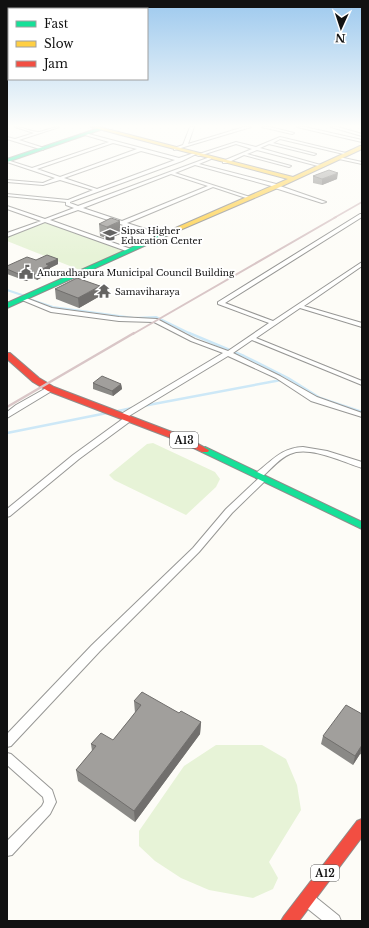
<svg xmlns="http://www.w3.org/2000/svg" width="369" height="928" viewBox="0 0 369 928" font-family="'Libre Baskerville',serif">
	<rect width="100%" height="100%" fill="#fdfcf7"/>
	<!-- green -->
	<path fill="#e7f3d7" d="M 46,220 L 129,250 L 85,272 L 7,241 L 7,235 Z
		M 153,443 L 215,472 L 220,479 L 216,487 L 186,515 L 114,480 L 109,475 L 147,444 Z
		M 216,745 L 262,745 L 286,759 L 297,785 L 301,810 L 269,862 L 278,878 L 273,889 L 253,898 L 209,890 L 181,878 L 155,861 L 139,846 L 139,831 L 184,766 Z"/>
	<g fill="none" stroke-linecap="round" stroke-linejoin="round">
		<!-- stream-far1 -->
		<path stroke="#cde8f7" stroke-width="2" d="M 7,290 L 25,296
			M 32,300 L 53,307 L 134,318 L 156,317 L 191,334"/>
		<!-- stream -->
		<path stroke="#cde8f7" stroke-width="2.5" d="M 189,333 L 244,356 L 288,378 L 320,398 L 362,412
			M 143,406 L 281,380
			M 118,411 L 132,408
			M 7,433 L 107,413"/>
		<defs>
			<path id="street" d="M 15,127 C 23,127 31,132 39,132 C 46,131 52,127 59,127 L 19,140 L 44,148 L 43,150 L 7,139 L 7,137 L 15,139 L 34,133 Z
				M 190,127 L 194,127 L 188,144 L 244,127 L 251,127 L 174,150 L 174,148 L 183,145 Z
				M 262,127 L 270,127 L 294,133 L 292,134 Z
				M 297,127 L 305,127 L 362,140 L 362,142 Z
				M 331,127 L 338,127 L 362,134 L 362,136 Z
				M 85,133 L 179,158 L 194,153 L 196,154 L 182,161 L 70,202 L 70,203 L 78,206 L 210,157 L 211,157 L 211,159 L 199,164 L 280,185 L 280,186 L 326,202 L 322,203 L 275,188 L 275,187 L 195,165 L 175,173 L 253,198 L 249,199 L 213,187 L 127,223 L 164,235 L 164,237 L 162,238 L 78,210 L 50,220 L 131,249 L 131,251 L 129,252 L 45,222 L 7,237 L 7,233 L 41,221 L 7,209 L 7,206 L 45,219 L 74,208 L 66,205 L 66,202 L 7,196 L 7,194 L 68,200 L 93,190 L 60,180 L 43,185 L 7,182 L 7,180 L 43,183 L 55,178 L 7,162 L 7,160 L 32,168 L 109,142 L 85,135 ZM 113,143 L 137,149 L 60,177 L 37,169 ZM 141,151 L 175,160 L 97,189 L 64,178 ZM 171,174 L 208,186 L 122,221 L 83,208 Z
				M 280,137 L 350,154 L 348,155 L 280,139 L 273,143 L 316,154 L 314,155 L 269,144 L 260,148 L 324,166 L 322,167 L 257,150 L 247,154 L 291,166 L 289,167 L 244,155 L 227,163 L 223,163 L 223,161 L 252,149 L 236,144 L 199,156 L 196,155 L 236,142 L 256,147 Z
				M 339,157 L 362,162 L 362,164 L 339,159 Z
				M 360,214 L 362,214 L 362,217 L 225,303 L 273,321 L 362,262 L 362,266 L 304,306 L 362,323 L 362,327 L 300,308 L 256,338 L 362,381 L 362,385 L 252,340 L 233,353 L 280,376 L 317,397 L 362,413 L 362,417 L 311,401 L 276,378 L 228,356 L 129,416 L 133,418 L 132,420 L 79,459 L 10,516 L 7,517 L 7,509 L 73,455 L 124,418 L 120,416 L 121,414 L 223,353 L 191,341 L 154,322 L 119,321 L 51,312 L 22,300 L 22,298 L 26,298 L 52,308 L 119,317 L 157,319 L 195,339 L 228,351 L 269,323 L 218,304 L 218,302 Z
				M 48,387 L 51,387 L 55,389 L 7,418 L 7,412 L 16,405 Z
				M 303,447 L 327,451 L 362,462 L 362,468 C 343,462 309,445 290,454 C 280,458 272,468 263,476 L 267,478 L 266,480 L 232,513 L 199,552 L 100,651 L 11,746 L 7,747 L 7,734 L 92,645 L 193,548 L 226,509 L 259,478 L 255,475 L 256,473 C 273,460 281,448 303,447 Z
				M 7,753 L 11,754 L 52,790 L 56,802 L 50,814 L 12,855 L 7,856 L 7,841 L 42,806 L 44,802 L 43,797 L 7,765 Z
				M 308,893 L 313,895 L 339,916 L 341,921 L 323,921 L 303,905 L 301,900 L 303,895 Z"/>
			<path id="fast" d="M 99,128 L 103,129 L 7,162 L 7,159 Z
				M 173,229 L 176,231 L 175,232 L 7,308 L 7,303 Z
				M 205,447 L 362,522 L 362,529 L 202,452 L 201,450 Z"/>
			<path id="slow" d="M 91,127 L 99,127 L 293,177 L 360,146 L 362,146 L 362,149 L 280,187 L 173,233 L 170,231 L 171,230 L 288,179 Z"/>
			<path id="jam" d="M 7,353 L 10,353 L 39,378 L 54,387 L 185,437 L 209,450 L 208,452 L 202,452 L 179,441 L 48,391 L 33,382 L 7,359 Z
				M 362,819 L 362,837 L 299,921 L 281,921 L 284,916 L 357,821 Z"/>
		</defs>
		<!-- street casing -->
		<use href="#street" stroke="#979795" stroke-width="2"/>
		<!-- fast casing -->
		<use href="#fast" stroke="#8e8d8b" stroke-width="2"/>
		<!-- slow casing -->
		<use href="#slow" stroke="#8e8d8b" stroke-width="2"/>
		<!-- jam casing -->
		<use href="#jam" stroke="#8e8d8b" stroke-width="2"/>
		<!-- street -->
		<use href="#street" fill="#fffffe" fill-rule="evenodd"/>
		<!-- fast -->
		<use href="#fast" fill="#16e098" fill-rule="evenodd"/>
		<!-- slow -->
		<use href="#slow" fill="#ffcf43" fill-rule="evenodd"/>
		<!-- jam -->
		<use href="#jam" fill="#f24e42" fill-rule="evenodd"/>
		<!-- rail-far2 -->
		<path stroke="#d9c6c7" stroke-width="1.5" d="M 334,218 L 362,202"/>
		<!-- rail-far1 -->
		<path stroke="#d9c6c7" stroke-width="2" d="M 133,334 L 336,217"/>
		<!-- rail -->
		<path stroke="#d9c6c7" stroke-width="2.5" d="M 7,407 L 134,333"/>
	</g>
	<!-- wall -->
	<path fill="#8a8986" d="M 313,176 L 337,179 L 322,185 L 313,183 Z
		M 111,218 L 120,234 L 108,239 L 100,236 L 99,224 Z
		M 58,259 L 58,264 L 50,268 L 50,270 L 44,273 L 44,276 L 37,280 L 33,278 L 26,281 L 7,274 L 7,266 L 36,260 Z
		M 55,289 L 100,296 L 79,308 L 56,299 Z
		M 93,383 L 121,384 L 122,389 L 113,396 L 93,389 Z
		M 134,701 L 179,713 L 201,722 L 200,734 L 135,822 L 78,781 L 76,770 L 92,751 L 91,744 L 113,740 L 135,713 Z
		M 362,714 L 362,755 L 360,754 L 353,765 L 321,744 L 323,736 Z"/>
	<!-- shaded-wall -->
	<path fill="#716f6d" d="M 338,173 L 337,179 L 322,185 L 322,179 Z
		M 120,221 L 120,234 L 108,239 L 107,227 Z
		M 58,259 L 58,264 L 50,268 L 50,270 L 44,273 L 44,276 L 37,280 L 36,275 L 40,270 L 46,264 Z
		M 32,273 L 33,278 L 26,281 L 25,277 Z
		M 100,286 L 100,296 L 79,308 L 78,298 Z
		M 121,384 L 122,389 L 113,396 L 112,391 Z
		M 201,722 L 200,734 L 135,822 L 134,811 Z
		M 362,745 L 360,754 L 353,765 L 355,756 Z"/>
	<!-- building -->
	<path fill="#a19f9c" stroke="#716f6d" d="M 329,170 L 338,173 L 322,179 L 313,176 Z
		M 111,218 L 120,221 L 107,227 L 99,224 Z
		M 47,255 L 58,259 L 46,264 L 49,266 L 40,270 L 44,271 L 36,275 L 32,273 L 25,277 L 7,269 L 7,266 L 27,257 L 36,260 Z
		M 77,278 L 100,286 L 78,298 L 55,289 Z
		M 102,376 L 121,384 L 112,391 L 93,383 Z
		M 142,692 L 179,713 L 181,711 L 201,722 L 134,811 L 76,770 L 96,746 L 91,744 L 101,733 L 113,740 L 130,719 L 141,705 L 134,701 Z
		M 346,705 L 362,714 L 362,745 L 355,756 L 323,736 Z"/>
	<!-- sky -->
	<linearGradient id="sky" x2="0" y2="1"><stop stop-color="#9dc9ee"/><stop offset="0.49" stop-color="#fefefb"/><stop offset="1" stop-color="#fefefb" stop-opacity="0"/></linearGradient>
	<rect width="369" height="257" fill="url(#sky)"/>
	<!-- icons -->
	<defs>
		<symbol id="university-bare" viewBox="-9 -9 18 18"><path d="M0-5L7-2L0 1L-7-2ZM-4 1L0 2.5L4 1V4Q0 6-4 4Z" fill="#646362" stroke="#fff" stroke-width="2.5" paint-order="stroke"/></symbol>
		<symbol id="civic-bare" viewBox="-9 -9 18 18"><path d="M-.6-6.5H3V-4.5H.6V-3L4-1V1h2V6H-6V1h2V-1L-.6-3ZM-1.2 2.5V6h2.4V2.5Z" fill="#646362" stroke="#fff" stroke-width="2.5" paint-order="stroke"/></symbol>
		<symbol id="temple-bare" viewBox="-9 -9 18 18"><path d="M0-6L5-2H3V0L6.5 2.5H4V6H1.5V3h-3V6H-4V2.5H-6.5L-3 0V-2H-5Z" fill="#646362" stroke="#fff" stroke-width="2.5" paint-order="stroke"/></symbol>
	</defs>
	<g fill-rule="evenodd">
		<use href="#university-bare" x="100" y="225" width="20" height="20"/>
		<use href="#civic-bare" x="16" y="262" width="20" height="20"/>
		<use href="#temple-bare" x="94" y="281" width="20" height="20"/>
	</g>
	<g text-anchor="middle" dominant-baseline="central" stroke-width="4" stroke-linejoin="round" paint-order="stroke">
		<!-- far-poi labels -->
		<g font-size="9" fill="#111" stroke="#fff" text-anchor="start">
			<text x="121" y="230">Sipsa Higher<tspan x="121" dy="10">Education Center</tspan></text>
			<text x="37" y="272">Anuradhapura Municipal Council Building</text>
			<text x="115" y="291">Samaviharaya</text>
		</g>
		<!-- shield labels -->
		<g fill="#fff" stroke="#585858" stroke-width="1">
			<rect x="170" y="432" width="28" height="16" rx="3"/>
			<rect x="311" y="865" width="28" height="16" rx="3"/>
		</g>
		<g font-size="10" font-weight="bold" fill="#111">
			<text x="184" y="440">A13</text>
			<text x="325" y="873">A12</text>
		</g>
	</g>
	<!-- border -->
	<rect width="369" height="928" fill="none" stroke="#111111" stroke-width="16"/>
	<!-- legend -->
	<rect x="8" y="8" width="140" height="72" fill="#ffffff" stroke="#a0a0a0"/>
	<rect x="16" y="21" width="20" height="6" fill="#16e098" stroke="#a0a0a0"/>
	<text x="44" y="28" font-size="12" fill="#111111">Fast</text>
	<rect x="16" y="41" width="20" height="6" fill="#ffcf43" stroke="#a0a0a0"/>
	<text x="44" y="48" font-size="12" fill="#111111">Slow</text>
	<rect x="16" y="61" width="20" height="6" fill="#f24e42" stroke="#a0a0a0"/>
	<text x="44" y="68" font-size="12" fill="#111111">Jam</text>
	<!-- north arrow -->
	<g transform="translate(341 28) rotate(183)" stroke="#ffffff" stroke-width="3" paint-order="stroke">
	<path d="M0-3L7 15L0 10L-7 15Z" fill="#111111"/>
	<text y="-6" font-size="11" font-weight="bold" text-anchor="middle" fill="#111111">N</text>
	</g>
</svg>
